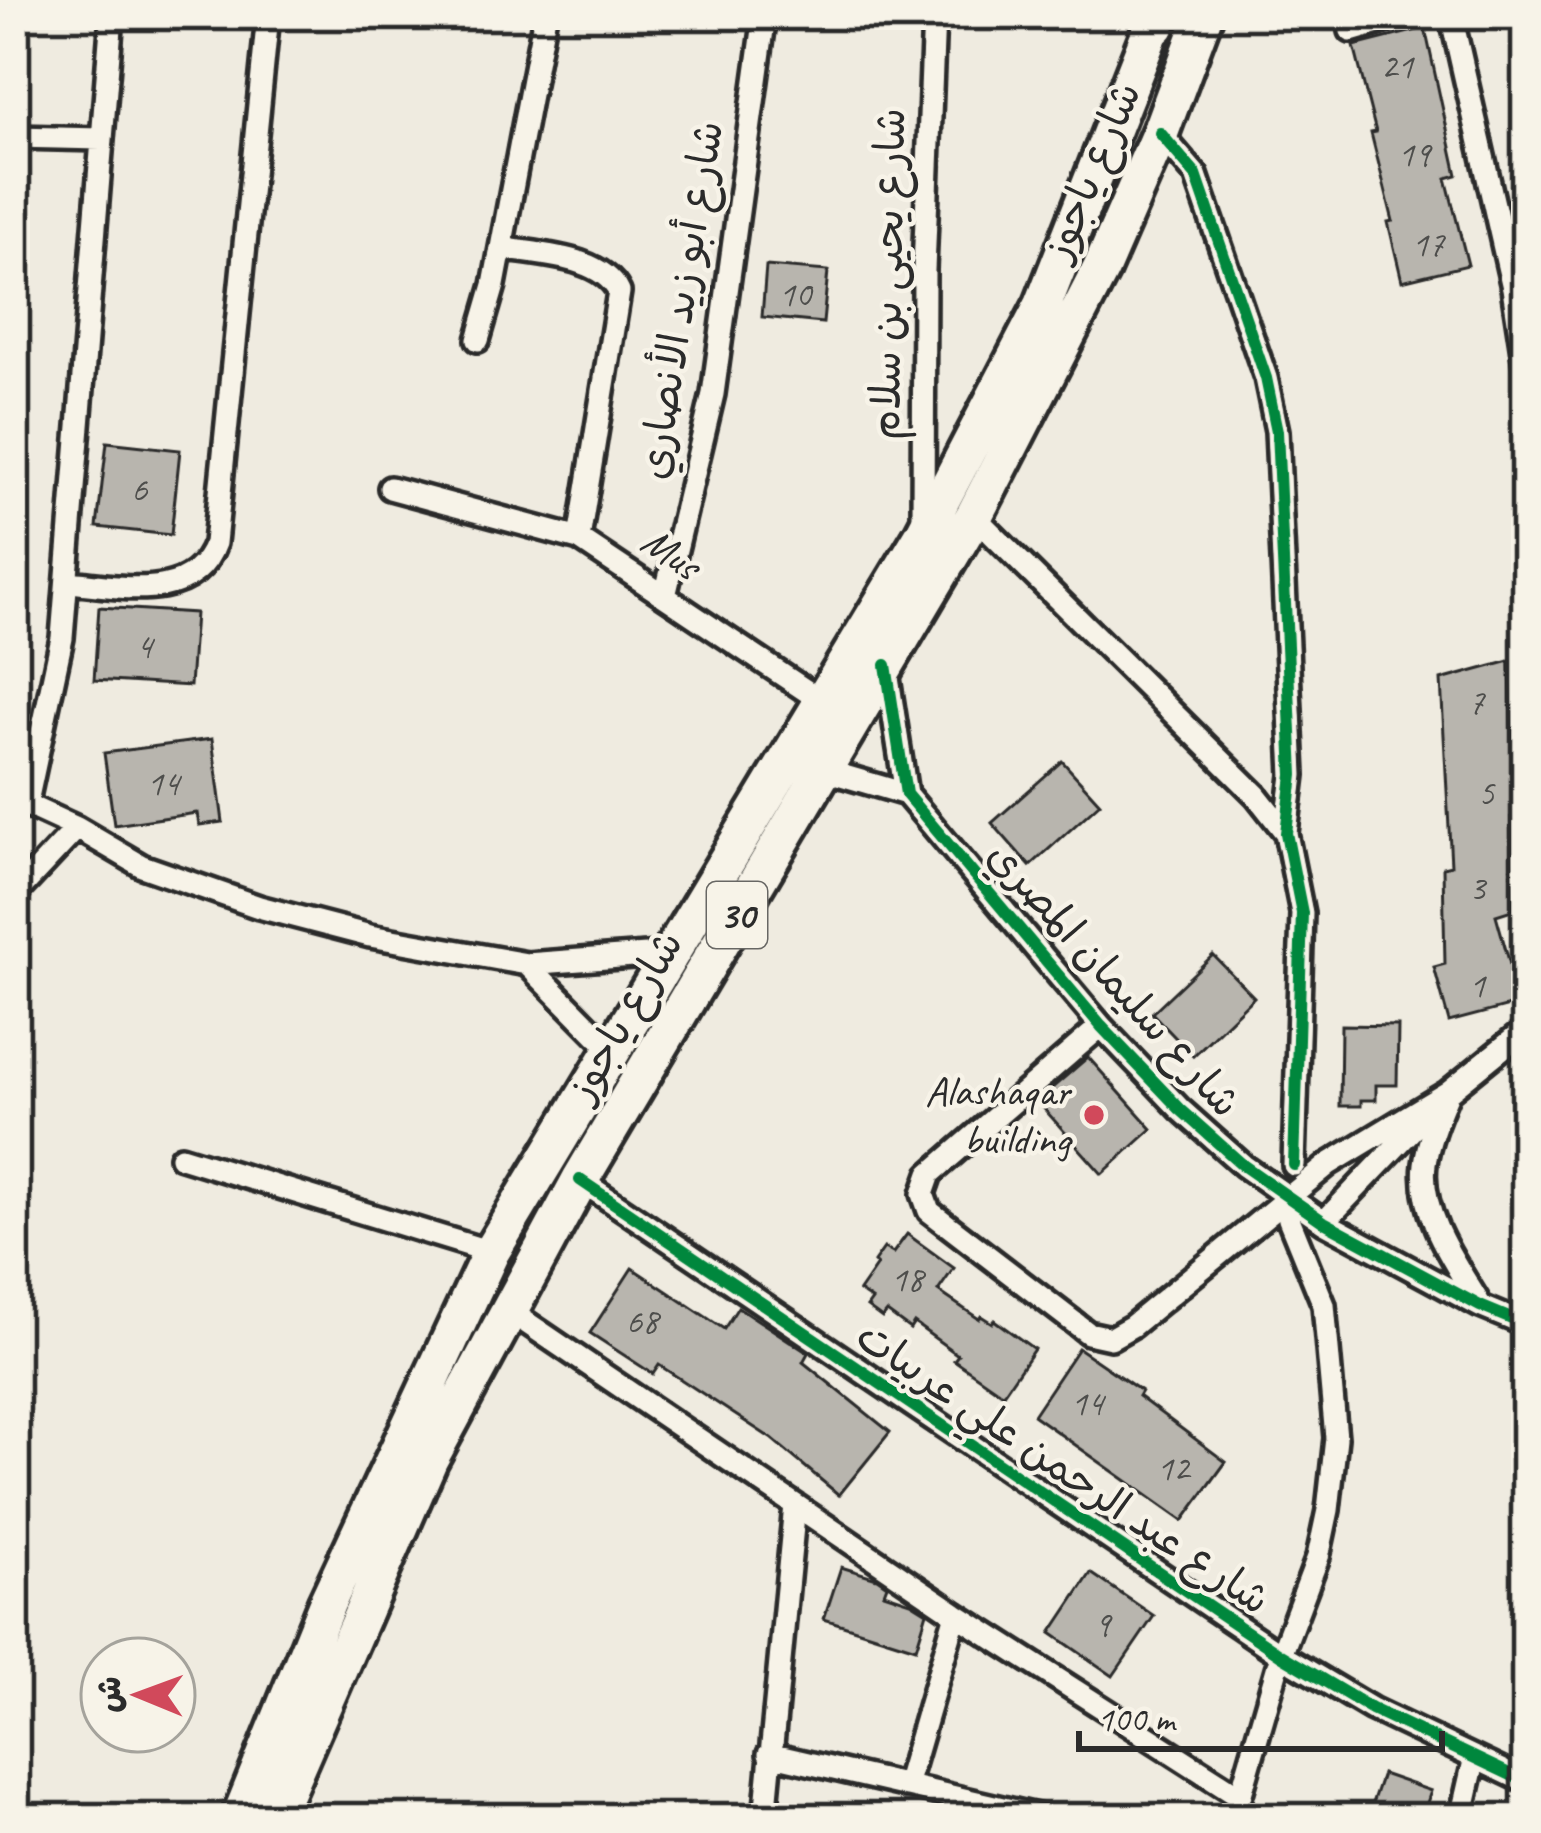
<svg xmlns="http://www.w3.org/2000/svg" width="1541" height="1833" viewBox="0 0 1541 1833" font-family="Caveat,'Playpen Sans Arabic',sans-serif">
	<rect width="100%" height="100%" fill="#efebe0"/>
	<filter id="ink" filterUnits="userSpaceOnUse"><feTurbulence type="fractalNoise" baseFrequency=".00833" numOctaves="2"/><feDisplacementMap in="SourceGraphic" scale="24" xChannelSelector="R" yChannelSelector="G"/><feConvolveMatrix kernelMatrix="1 2 1 2 8 2 1 2 1" color-interpolation-filters="sRGB"/></filter>
	<g filter="url(#ink)">
		<!-- building -->
		<path fill="#b8b5ae" stroke="#2b2b2b" stroke-width="3" d="M 1425,28 L 1457,175 L 1446,178 L 1468,265 L 1402,281 L 1388,222 L 1393,221 L 1371,133 L 1376,132 L 1354,46 Z
			M 766,266 L 828,271 L 823,323 L 762,317 Z
			M 107,442 L 180,450 L 171,535 L 97,527 Z
			M 99,607 L 195,613 L 190,686 L 94,680 Z
			M 1510,661 L 1512,753 L 1518,750 L 1525,812 L 1511,817 L 1512,910 L 1496,915 L 1521,1003 L 1449,1022 L 1434,967 L 1445,964 L 1443,867 L 1451,865 L 1441,680 Z
			M 212,739 L 223,822 L 199,825 L 197,813 L 114,825 L 104,753 Z
			M 1062,761 L 1100,803 L 1030,866 L 992,823 Z
			M 1213,955 L 1254,997 L 1193,1056 L 1152,1013 Z
			M 1341,1025 L 1398,1026 L 1397,1085 L 1376,1085 L 1376,1100 L 1361,1100 L 1361,1106 L 1340,1106 Z
			M 1088,1057 L 1152,1129 L 1102,1174 L 1037,1101 Z
			M 907,1234 L 954,1268 L 938,1291 L 979,1319 L 981,1316 L 992,1323 L 994,1320 L 1034,1349 L 1003,1394 L 954,1360 L 958,1355 L 914,1323 L 910,1329 L 887,1312 L 882,1318 L 867,1307 L 872,1300 L 859,1291 L 877,1265 L 874,1262 L 884,1248 L 893,1253 Z
			M 632,1268 L 724,1329 L 738,1307 L 808,1353 L 803,1362 L 890,1432 L 839,1495 L 772,1439 L 659,1365 L 653,1374 L 590,1333 Z
			M 1078,1348 L 1141,1391 L 1138,1396 L 1226,1462 L 1183,1521 L 1033,1415 Z
			M 841,1567 L 877,1578 L 887,1585 L 884,1593 L 911,1602 L 927,1612 L 916,1648 L 824,1619 Z
			M 1091,1573 L 1154,1616 L 1113,1676 L 1051,1633 Z
			M 1382,1774 L 1431,1791 L 1422,1818 L 1367,1818 Z"/>
		<g fill="none" stroke-linecap="round" stroke-linejoin="round">
			<defs>
				<path id="street" d="M 1451,15 L 1513,288 L 1526,372
					M 1351,31 L 1406,15
					M 1160,133 L 1196,175 L 1266,378 L 1277,431 L 1293,775 L 1286,833 L 1302,913 L 1294,1165
					M 15,137 L 101,139
					M 501,248 C 537,255 601,255 619,292 L 579,539
					M 478,340 L 494,285 L 545,15
					M 390,488 L 579,539 L 823,702
					M 974,516 L 1256,795 L 1286,833
					M 923,524 L 924,270 L 934,15
					M 68,582 C 119,586 193,605 215,543 L 268,15
					M 665,596 L 713,394 L 765,15
					M 886,665 L 906,794 L 1101,1026 L 1180,1109 L 1244,1166 L 1324,1222 L 1480,1306 L 1526,1325
					M 824,770 L 906,794
					M 16,800 L 77,828 L 142,866 L 259,907 L 370,936 L 527,964 L 673,953
					M 27,802 L 62,638 L 112,15
					M 15,894 L 77,828
					M 527,964 L 611,1049
					M 1101,1026 L 930,1174 L 923,1194 L 929,1211 L 1088,1333 L 1111,1338 L 1132,1326 L 1329,1164 L 1448,1092 L 1526,1029
					M 1448,1093 C 1439,1115 1428,1140 1425,1164 C 1419,1214 1455,1263 1479,1303
					M 181,1157 L 491,1252
					M 580,1180 L 1281,1655 L 1372,1709 L 1526,1782
					M 1324,1222 L 1427,1114
					M 508,1310 L 956,1614 L 1240,1796
					M 769,1754 L 1046,1818
					M 906,1786 L 956,1614
					M 765,1818 L 795,1505
					M 1234,1818 L 1281,1655 L 1318,1557 L 1328,1510 L 1336,1438 L 1324,1305 L 1289,1219 L 1289,1197
					M 1461,1818 L 1474,1761"/>
				<path id="primary" d="M 240,1818 L 327,1603 L 491,1252 L 923,535 L 1043,305 L 1157,15
					M 274,1818 L 429,1460 L 580,1180 L 974,516 L 1101,269 L 1160,133 L 1204,15"/>
				<path id="highway" d="M 1154,24 L 1154,15"/>
			</defs>
			<!-- street casing -->
			<use href="#street" stroke="#2b2b2b" stroke-width="30"/>
			<!-- primary casing -->
			<use href="#primary" stroke="#2b2b2b" stroke-width="45"/>
			<!-- highway casing -->
			<use href="#highway" stroke="#2b2b2b" stroke-width="51"/>
			<!-- street -->
			<use href="#street" stroke="#f7f3e8" stroke-width="21"/>
			<!-- primary -->
			<use href="#primary" stroke="#f7f3e8" stroke-width="36"/>
			<!-- highway -->
			<use href="#highway" stroke="#f7f3e8" stroke-width="42"/>
			<defs>
				<path id="cycleway" d="M 1160,133 L 1196,175 L 1266,378 L 1277,431 L 1293,775 L 1286,833 L 1302,913 L 1294,1165
					M 886,665 L 906,794 L 1101,1026 L 1180,1109 L 1244,1166 L 1324,1222 L 1480,1306 L 1526,1325
					M 580,1180 L 1281,1655 L 1372,1709 L 1526,1782"/>
			</defs>
			<!-- cycleway casing -->
			<use href="#cycleway" stroke="#f7f3e8" stroke-width="20"/>
			<!-- cycleway -->
			<use href="#cycleway" stroke="#00873e" stroke-width="12"/>
		</g>
	</g>
	<!-- markers -->
	<circle fill="#d1495b" stroke="#f7f3e8" stroke-width="4.5" cx="1094" cy="1115" r="12"/>
	<g text-anchor="middle" dominant-baseline="central" stroke-width="9" stroke-linejoin="round" paint-order="stroke">
		<!-- number labels -->
		<g font-size="36" fill="#4e4e4c">
			<text x="1397" y="66">21</text>
			<text x="1414" y="154">19</text>
			<text x="1428" y="244">17</text>
			<text x="795" y="294">10</text>
			<text x="139" y="489">6</text>
			<text x="144" y="646">4</text>
			<text x="1476" y="702">7</text>
			<text x="163" y="783">14</text>
			<text x="1486" y="793">5</text>
			<text x="1477" y="888">3</text>
			<text x="1477" y="985">1</text>
			<text x="907" y="1279">18</text>
			<text x="642" y="1321">68</text>
			<text x="1087" y="1403">14</text>
			<text x="1173" y="1468">12</text>
			<text x="1102" y="1624">9</text>
		</g>
		<!-- shield labels -->
		<rect fill="#f7f3e8" stroke="#686764" stroke-width="3" x="707" y="882" width="60" height="66" rx="9"/>
		<g font-size="39" font-weight="bold" fill="#2b2b2b">
			<text x="737" y="915">30</text>
		</g>
		<!-- street labels -->
		<g font-size="42" fill="#2b2b2b" stroke="#f7f3e8">
			<text transform="translate(1092 171) rotate(-67)">شارع ياجوز</text>
			<text transform="translate(888 274) rotate(-89)">شارع يحيى بن سلام</text>
			<text transform="translate(681 300) rotate(-81)">شارع أبو زيد الأنصاري</text>
			<text transform="translate(671 553) rotate(34)">Mus</text>
			<text transform="translate(1114 979) rotate(48)">شارع سليمان المصري</text>
			<text transform="translate(625 1016) rotate(-60)">شارع ياجوز</text>
			<text transform="translate(1063 1468) rotate(34)">شارع عبد الرحمن علي عربيات</text>
		</g>
		<!-- poi labels -->
		<g font-size="42" fill="#2b2b2b" stroke="#f7f3e8" text-anchor="end">
			<text x="1070" y="1091">Alashaqar<tspan x="1070" dy="48">building</tspan></text>
		</g>
	</g>
	<!-- margin -->
	<rect width="1541" height="1833" fill="none" stroke="#f7f3e8" stroke-width="60"/>
	<rect x="30" y="30" width="1481" height="1773" fill="none" stroke="#2b2b2b" stroke-width="4.5" filter="url(#ink)"/>
	<!-- north arrow -->
	<g transform="translate(138 1695) rotate(271)"><circle r="57" fill="#f7f3e8" stroke="#a5a39c" stroke-width="3"/>
	<path d="M0-9L21 45L0 30L-21 45Z" fill="#d1495b"/>
	<text y="-18" font-size="33" font-weight="bold" text-anchor="middle" fill="#2b2b2b">ش</text>
	</g>
	<!-- scale -->
	<path d="M1079 1731v18h363v-18" fill="none" stroke="#2b2b2b" stroke-width="6"/>
	<text x="1097" y="1731" font-size="36" fill="#2b2b2b" stroke="#f7f3e8" stroke-width="9" paint-order="stroke">100 m</text>
</svg>
